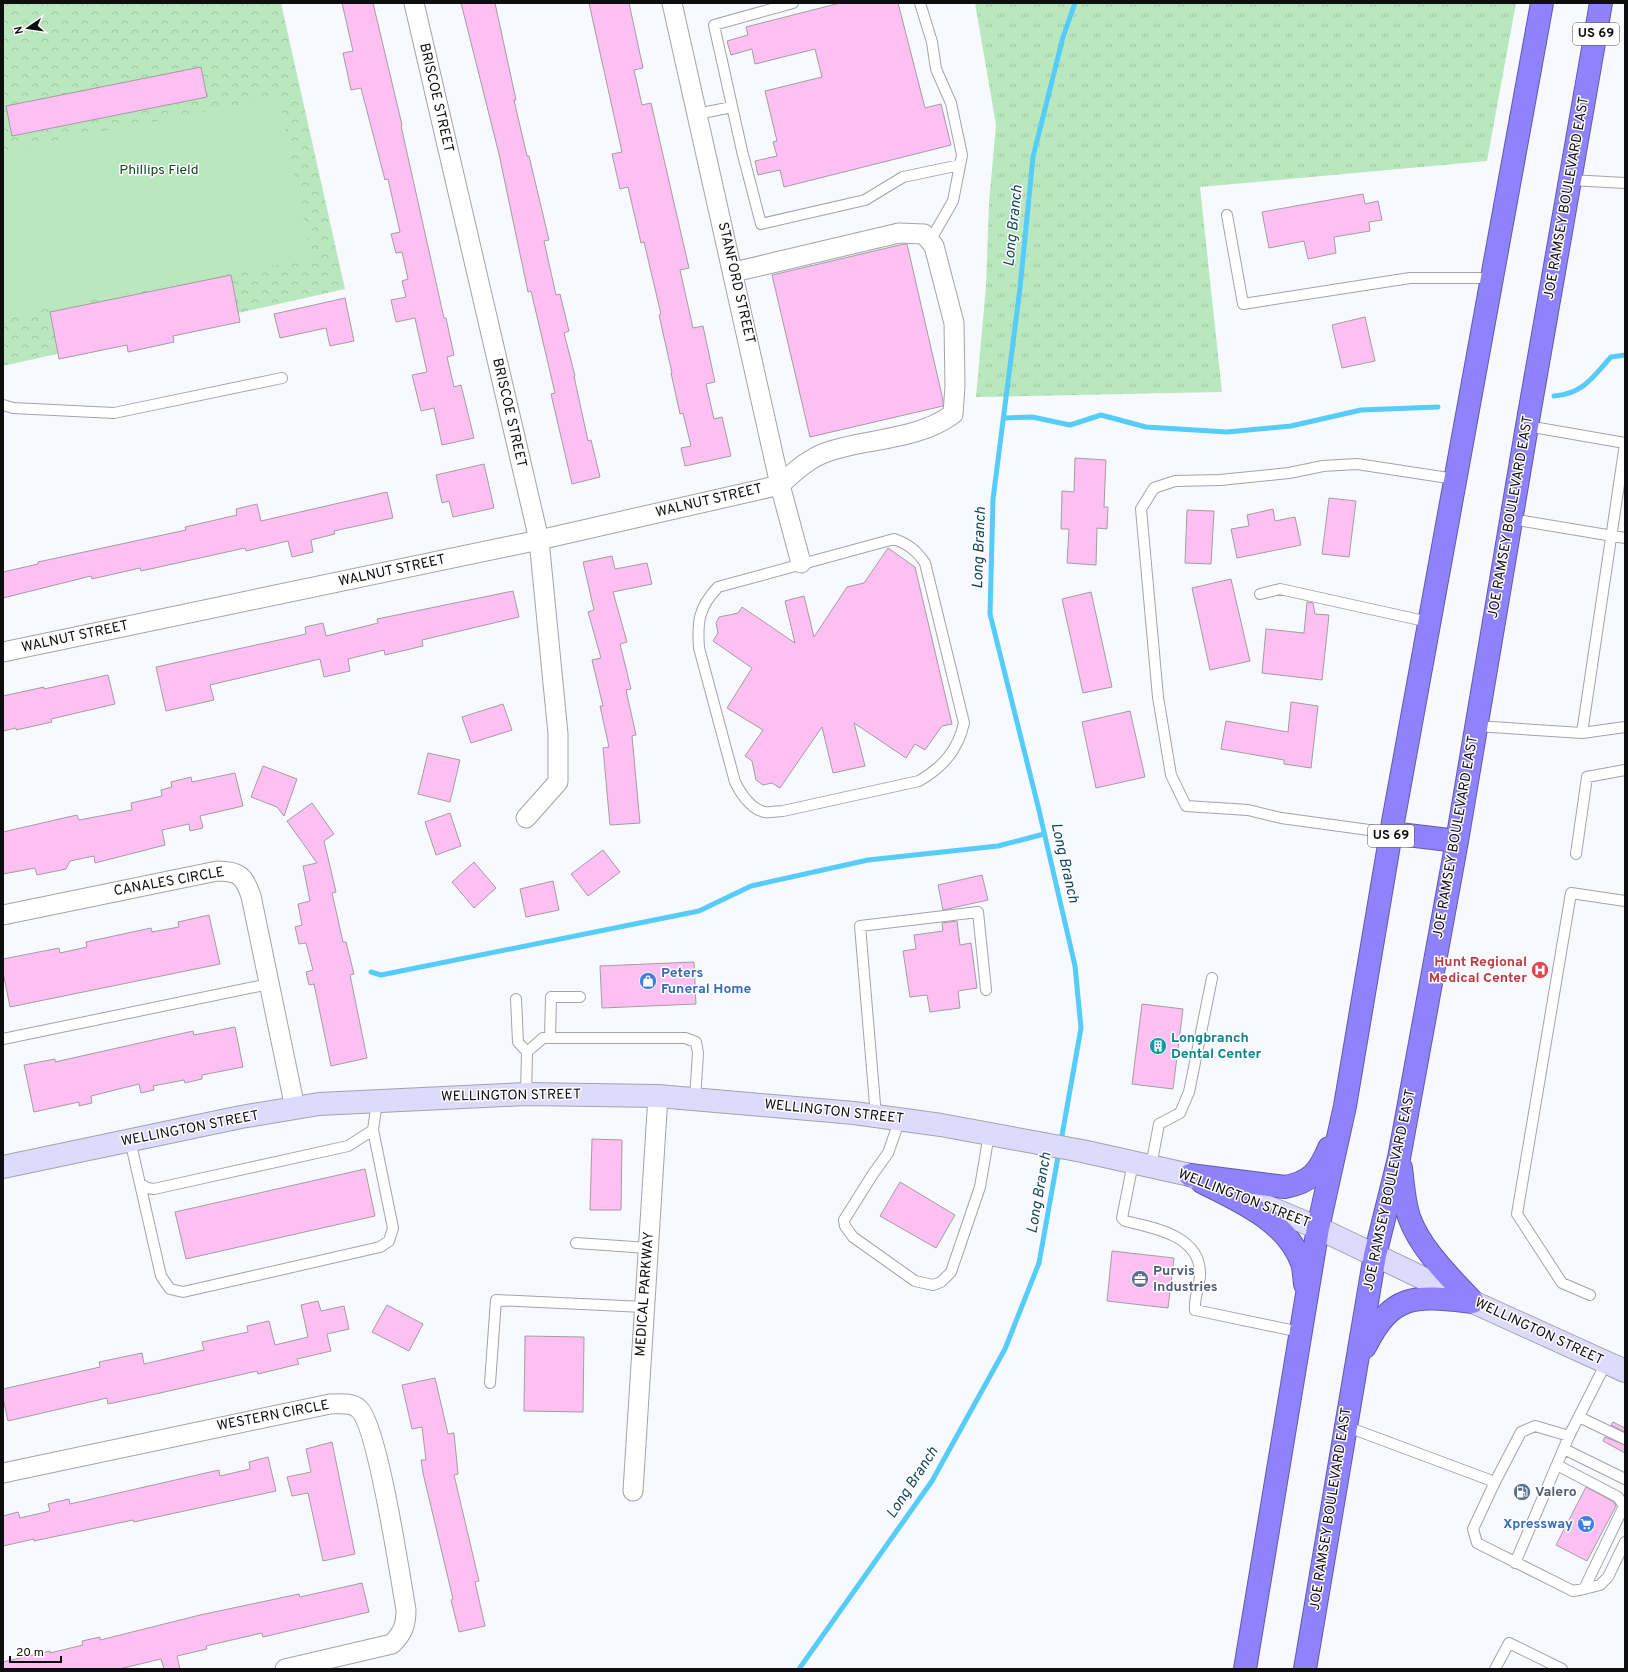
<svg xmlns="http://www.w3.org/2000/svg" width="1628" height="1672" viewBox="0 0 1628 1672" font-family="Overpass,sans-serif">
	<defs>
		<pattern id="grass-tufts" width="24" height="20" patternUnits="userSpaceOnUse"><rect width="24" height="20" fill="#bae8be"/><path d="M3 7l-1-3M5 7V3M7 7l1-3M15 17l-1-3M17 17v-4M19 17l1-3" fill="none" stroke="#9fc6a2"/></pattern>
		<pattern id="park-crowns" width="20" height="18" patternUnits="userSpaceOnUse"><rect width="20" height="18" fill="#bae8be"/><path d="M2 6a3 3 0 1 1 6 0M12 15a3 3 0 1 1 6 0" fill="none" stroke="#9fc6a2"/></pattern>
	</defs>
	<rect width="100%" height="100%" fill="#f8f9fe"/>
	<!-- grass -->
	<path fill="url(#grass-tufts)" d="M 975,3 L 1516,3 L 1487,161 L 1200,187 L 1222,392 L 976,397 L 986,286 L 989,203 L 996,125 Z"/>
	<!-- park -->
	<path fill="url(#park-crowns)" d="M 3,3 L 281,3 L 345,289 L 3,366 Z"/>
	<!-- garden -->
	<path fill="#bae8be" d="M 279,97 L 311,258 L 3,317 L 3,151 Z"/>
	<g fill="none" stroke-linecap="round" stroke-linejoin="round">
		<!-- stream -->
		<path stroke="#55ccf9" stroke-width="5" d="M 1554,396 C 1583,394 1593,377 1611,357 L 1625,355
			M 1004,418 L 1032,417 L 1070,425 L 1101,415 L 1146,427 L 1227,432 L 1291,426 L 1361,410 L 1438,407
			M 371,972 L 381,975 L 699,911 L 751,886 L 868,860 L 998,846 L 1044,834
			M 1061,1141 L 1081,1028 L 1075,966 L 1038,806 L 990,614 L 993,499 L 1020,288 L 1033,157 L 1063,37 L 1075,3
			M 799,1669 L 932,1481 L 1005,1349 L 1039,1263 L 1059,1151"/>
	</g>
	<!-- building -->
	<path fill="#febff3" stroke="#a29ea1" d="M 342,3 L 373,3 L 402,125 L 401,126 L 444,318 L 446,318 L 454,355 L 447,357 L 454,387 L 461,385 L 474,438 L 442,445 L 434,408 L 421,411 L 412,375 L 427,372 L 415,318 L 396,322 L 391,300 L 406,297 L 402,281 L 408,279 L 402,252 L 396,253 L 391,234 L 400,232 L 388,179 L 385,180 L 361,88 L 351,90 L 343,53 L 353,51 Z
		M 461,3 L 495,3 L 516,100 L 514,100 L 527,156 L 529,156 L 549,240 L 544,241 L 556,295 L 560,294 L 569,331 L 564,333 L 575,376 L 574,376 L 588,441 L 591,440 L 600,477 L 572,484 L 551,394 L 555,393 L 531,291 L 528,292 L 499,154 Z
		M 589,3 L 629,3 L 643,68 L 634,70 L 642,105 L 651,103 L 689,268 L 680,270 L 693,328 L 703,326 L 715,382 L 706,384 L 714,419 L 722,417 L 731,456 L 685,466 L 681,448 L 691,446 L 683,413 L 680,414 L 671,373 L 672,373 L 659,315 L 661,314 L 644,242 L 641,243 L 628,187 L 620,189 L 612,154 L 622,152 Z
		M 840,3 L 898,3 L 925,108 L 941,104 L 951,145 L 784,187 L 780,170 L 758,175 L 755,161 L 777,156 L 773,142 L 777,141 L 765,91 L 822,77 L 815,49 L 755,64 L 752,49 L 731,55 L 727,41 L 748,35 L 746,27 Z
		M 201,67 L 207,97 L 12,136 L 6,106 Z
		M 1363,194 L 1365,204 L 1378,201 L 1382,220 L 1369,222 L 1370,231 L 1334,237 L 1336,253 L 1308,259 L 1304,241 L 1269,248 L 1262,212 Z
		M 904,244 L 907,244 L 943,400 L 943,406 L 810,437 L 772,275 Z
		M 231,275 L 240,322 L 173,336 L 174,342 L 128,352 L 127,345 L 59,359 L 50,312 Z
		M 345,298 L 354,341 L 330,346 L 326,328 L 280,338 L 274,314 Z
		M 1365,317 L 1375,361 L 1342,368 L 1332,325 Z
		M 1075,458 L 1106,460 L 1104,507 L 1108,507 L 1107,529 L 1097,528 L 1096,565 L 1067,563 L 1069,529 L 1061,529 L 1062,491 L 1074,492 Z
		M 484,464 L 494,508 L 453,517 L 449,501 L 442,503 L 436,475 Z
		M 387,492 L 393,518 L 334,531 L 335,534 L 311,540 L 313,552 L 292,557 L 288,541 L 246,551 L 245,548 L 141,571 L 140,568 L 92,579 L 91,576 L 3,598 L 3,572 L 38,564 L 38,562 L 186,530 L 185,527 L 237,515 L 236,509 L 257,504 L 261,521 Z
		M 1329,498 L 1356,501 L 1349,557 L 1322,554 Z
		M 1273,509 L 1275,521 L 1295,517 L 1301,545 L 1237,558 L 1231,529 L 1249,526 L 1247,515 Z
		M 1187,510 L 1214,511 L 1211,564 L 1185,563 Z
		M 888,548 L 915,567 L 952,724 L 942,726 L 925,750 L 915,744 L 906,758 L 854,723 L 865,766 L 833,773 L 822,727 L 780,788 L 772,783 L 763,785 L 756,780 L 752,761 L 745,756 L 763,730 L 727,708 L 752,668 L 713,641 L 718,633 L 716,623 L 719,617 L 738,613 L 742,607 L 795,643 L 785,601 L 804,596 L 814,637 L 847,587 L 864,583 Z
		M 612,556 L 615,569 L 647,563 L 652,584 L 613,592 L 627,642 L 620,644 L 631,689 L 626,690 L 636,735 L 632,736 L 640,823 L 610,825 L 603,748 L 609,747 L 600,706 L 603,706 L 592,660 L 601,658 L 588,612 L 594,610 L 583,562 Z
		M 1231,579 L 1250,661 L 1210,670 L 1192,588 Z
		M 513,591 L 519,617 L 422,640 L 423,646 L 385,655 L 384,650 L 348,659 L 350,671 L 324,677 L 320,659 L 210,685 L 214,700 L 166,711 L 156,667 L 306,634 L 305,627 L 323,623 L 326,636 L 378,623 L 377,619 Z
		M 1091,592 L 1112,687 L 1083,693 L 1062,599 Z
		M 1307,602 L 1313,603 L 1315,614 L 1329,615 L 1322,680 L 1262,673 L 1266,629 L 1304,633 Z
		M 108,675 L 115,704 L 51,719 L 52,722 L 16,730 L 16,728 L 3,731 L 3,696 L 44,687 L 44,689 Z
		M 1291,702 L 1318,706 L 1311,768 L 1284,764 L 1284,760 L 1221,749 L 1226,721 L 1288,732 Z
		M 503,704 L 512,730 L 471,743 L 462,717 Z
		M 1130,711 L 1145,777 L 1096,788 L 1082,722 Z
		M 428,753 L 460,760 L 450,802 L 418,794 Z
		M 263,766 L 297,779 L 284,816 L 277,807 L 251,797 Z
		M 235,773 L 243,806 L 200,816 L 203,828 L 190,831 L 189,824 L 162,830 L 165,845 L 95,863 L 94,856 L 70,861 L 66,869 L 37,875 L 35,868 L 3,874 L 3,832 L 77,815 L 79,820 L 132,810 L 131,803 L 162,796 L 161,790 L 172,787 L 171,782 L 191,777 L 192,782 Z
		M 312,803 L 334,834 L 324,841 L 336,892 L 332,893 L 343,942 L 346,942 L 354,974 L 350,975 L 367,1058 L 331,1066 L 314,984 L 309,985 L 306,972 L 313,970 L 306,943 L 299,944 L 295,927 L 302,925 L 298,904 L 310,901 L 303,866 L 317,863 L 287,821 Z
		M 450,813 L 461,846 L 436,855 L 425,822 Z
		M 603,850 L 620,872 L 588,896 L 571,874 Z
		M 474,862 L 496,888 L 474,908 L 452,882 Z
		M 982,875 L 988,900 L 943,910 L 938,885 Z
		M 553,881 L 559,910 L 526,917 L 520,889 Z
		M 209,915 L 220,964 L 10,1007 L 3,972 L 3,959 L 59,948 L 60,953 L 87,947 L 86,942 L 151,928 L 152,932 L 179,927 L 178,922 Z
		M 957,921 L 960,945 L 971,943 L 977,988 L 958,991 L 960,1008 L 930,1012 L 927,995 L 910,997 L 903,951 L 916,949 L 914,935 L 943,931 L 942,923 Z
		M 694,962 L 696,1004 L 602,1008 L 600,966 Z
		M 1142,1004 L 1183,1009 L 1173,1089 L 1132,1084 Z
		M 235,1027 L 243,1067 L 202,1075 L 202,1079 L 185,1083 L 184,1080 L 153,1086 L 154,1090 L 141,1093 L 139,1084 L 91,1096 L 92,1103 L 79,1106 L 79,1102 L 34,1112 L 24,1065 L 55,1059 L 55,1062 L 193,1031 L 194,1035 Z
		M 592,1139 L 622,1140 L 621,1210 L 590,1210 Z
		M 365,1169 L 375,1216 L 186,1259 L 175,1212 Z
		M 900,1182 L 955,1215 L 936,1248 L 880,1216 Z
		M 1112,1251 L 1174,1258 L 1168,1308 L 1107,1301 Z
		M 318,1301 L 321,1311 L 344,1306 L 349,1329 L 327,1334 L 331,1351 L 297,1359 L 299,1364 L 258,1374 L 257,1371 L 160,1393 L 108,1404 L 107,1398 L 8,1421 L 3,1398 L 3,1389 L 100,1367 L 99,1362 L 142,1353 L 144,1364 L 204,1350 L 202,1342 L 248,1332 L 247,1326 L 269,1321 L 275,1345 L 308,1337 L 301,1305 Z
		M 387,1305 L 423,1324 L 409,1351 L 372,1332 Z
		M 525,1336 L 584,1337 L 583,1412 L 524,1411 Z
		M 435,1378 L 448,1434 L 454,1433 L 458,1474 L 454,1475 L 479,1581 L 475,1582 L 485,1626 L 459,1632 L 451,1600 L 453,1599 L 423,1473 L 421,1460 L 426,1460 L 422,1427 L 412,1429 L 402,1385 Z
		M 1613,1422 L 1625,1428 L 1625,1432 L 1611,1425 Z
		M 1605,1437 L 1625,1445 L 1625,1453 L 1603,1441 Z
		M 332,1442 L 355,1554 L 323,1561 L 308,1493 L 292,1496 L 287,1477 L 311,1472 L 306,1449 Z
		M 268,1457 L 276,1491 L 134,1522 L 133,1520 L 34,1541 L 34,1539 L 3,1546 L 3,1516 L 18,1512 L 20,1518 L 50,1511 L 48,1504 L 69,1499 L 70,1504 L 219,1470 L 220,1476 L 250,1469 L 249,1462 Z
		M 1586,1487 L 1614,1502 L 1616,1506 L 1587,1561 L 1556,1545 Z
		M 362,1583 L 369,1612 L 263,1637 L 262,1633 L 206,1646 L 207,1649 L 177,1656 L 180,1669 L 164,1669 L 161,1659 L 119,1669 L 3,1669 L 3,1662 L 50,1651 L 50,1653 L 83,1645 L 82,1641 L 100,1637 L 100,1640 L 200,1615 L 299,1594 L 300,1597 Z"/>
	<g fill="none" stroke-linecap="round" stroke-linejoin="round">
		<defs>
			<path id="lane" d="M 793,3 L 714,25 L 742,151 L 761,224 L 865,200 L 903,177 L 960,165
				M 920,3 L 932,42 L 936,69 L 951,103 L 962,155 L 953,201 L 930,241
				M 697,114 L 732,107
				M 1570,180 L 1625,183
				M 1227,215 L 1243,304 L 1410,278 L 1492,278
				M 3,405 L 13,408 L 114,413 L 282,378
				M 1527,426 L 1625,443
				M 1511,519 L 1625,538
				M 894,539 C 908,544 916,550 925,563 L 964,723 C 958,750 943,767 919,781 L 783,811 C 778,811 770,813 764,812 C 750,808 741,794 735,782 L 699,648 C 697,621 699,607 718,587 Z
				M 1260,594 L 1280,589 L 1429,622
				M 1476,726 L 1582,733 L 1625,444
				M 1582,733 L 1625,727
				M 1391,833 L 1281,818 L 1248,810 L 1186,806 L 1171,775 L 1158,697 L 1141,509 L 1154,488 L 1175,481 L 1220,480 L 1289,473 L 1323,466 L 1357,464 L 1455,479
				M 1576,854 L 1587,777 L 1625,770
				M 516,999 L 518,1042 L 527,1052
				M 550,1038 L 551,997 L 580,997
				M 3,1039 L 269,984
				M 526,1094 L 527,1052 L 543,1038 L 685,1038 L 696,1042 L 698,1053 L 695,1099
				M 876,1116 L 860,926 L 978,912 L 986,990
				M 900,1119 L 888,1153 L 873,1174 L 844,1220 L 845,1226 L 853,1237 L 915,1281 L 933,1285 L 941,1282 L 951,1272 L 980,1187 L 989,1134
				M 130,1140 L 161,1276 L 170,1289 L 183,1292 L 380,1247 L 389,1241 L 393,1228 L 373,1130 L 377,1101
				M 1133,1163 L 1122,1218 L 1125,1221 C 1155,1228 1202,1236 1200,1276 C 1199,1287 1194,1298 1195,1310 L 1300,1332
				M 1151,1166 L 1159,1124 L 1180,1113 L 1189,1092 L 1212,978
				M 141,1184 L 147,1188 L 154,1189 L 348,1146 L 373,1130
				M 576,1243 L 648,1248
				M 1590,1295 L 1562,1283 L 1517,1214 L 1571,893 L 1625,901
				M 490,1383 L 496,1300 L 644,1307
				M 1579,1417 L 1625,1439
				M 1345,1426 L 1495,1482 L 1521,1432 L 1535,1426 L 1569,1436 L 1606,1363
				M 1564,1449 L 1625,1479
				M 1495,1482 L 1473,1529 L 1477,1543 L 1573,1591 L 1584,1589 L 1624,1506 L 1618,1497 L 1557,1465
				M 1515,1563 L 1569,1436
				M 1584,1589 L 1600,1585 L 1608,1577 L 1625,1542
				M 1495,1669 L 1509,1643 L 1562,1669"/>
			<path id="street" d="M 414,3 L 539,540 L 558,734 L 558,782 L 526,818
				M 672,3 L 780,485 L 801,563
				M 3,652 L 539,540 L 780,485 C 795,471 810,457 830,451 C 870,438 918,440 953,414 L 955,386 L 954,323 L 934,246 L 924,234 L 899,233 L 734,272
				M 3,915 L 217,871 C 238,871 244,875 251,896 L 295,1108
				M 3,1473 L 330,1404 C 339,1404 352,1402 359,1409 C 378,1427 400,1576 406,1610 C 406,1625 403,1633 392,1644 L 285,1669
				M 633,1491 L 658,1096"/>
			<path id="secondary" d="M 3,1167 L 241,1117 L 319,1104 L 526,1094 L 658,1096 L 854,1113 L 941,1125 L 1082,1151 L 1190,1175 L 1207,1182
				M 1242,1196 L 1318,1228 L 1473,1302 L 1625,1371"/>
			<path id="highway" d="M 1391,833 L 1457,841
				M 1401,1168 C 1403,1184 1404,1202 1409,1217 C 1421,1250 1450,1277 1473,1302
				M 1190,1175 L 1285,1187 C 1311,1182 1319,1172 1329,1148
				M 1202,1182 C 1239,1201 1286,1220 1302,1263 C 1304,1269 1304,1277 1305,1284
				M 1365,1347 C 1393,1291 1417,1296 1473,1302
				M 1245,1669 L 1318,1228 L 1345,1106 L 1391,833 L 1542,3
				M 1305,1669 L 1375,1255 L 1399,1158 L 1457,841 L 1527,426 L 1601,3"/>
		</defs>
		<!-- lane casing -->
		<use href="#lane" stroke="#a2a4a8" stroke-width="12"/>
		<!-- street casing -->
		<use href="#street" stroke="#a2a4a8" stroke-width="21"/>
		<!-- secondary casing -->
		<use href="#secondary" stroke="#a2a4a8" stroke-width="24"/>
		<!-- highway casing -->
		<use href="#highway" stroke="#615aa9" stroke-width="24"/>
		<!-- lane -->
		<use href="#lane" stroke="#fff" stroke-width="10"/>
		<!-- street -->
		<use href="#street" stroke="#fff" stroke-width="19"/>
		<!-- secondary -->
		<use href="#secondary" stroke="#dddafe" stroke-width="22"/>
		<!-- highway -->
		<use href="#highway" stroke="#8e83fc" stroke-width="22"/>
	</g>
	<!-- icons -->
	<defs>
		<symbol id="hospital-disc" viewBox="-11 -11 22 22"><circle r="9.5" fill="#e0444e" stroke="#fff"/><path d="M-5-5h3v3.5h4V-5h3V5h-3V1.5h-4V5h-3Z" fill="#fff"/></symbol>
		<symbol id="shop-disc" viewBox="-11 -11 22 22"><circle r="9.5" fill="#3f7fe0" stroke="#fff"/><path d="M-5-2.5h2.3a2.7 3.5 0 0 1 5.4 0H5L5.5 6h-11ZM-1.5-2.5h3a1.5 2.3 0 0 0-3 0Z" fill="#fff"/></symbol>
		<symbol id="building-disc" viewBox="-11 -11 22 22"><circle r="9.5" fill="#0f9aa8" stroke="#fff"/><path d="M-4-6H4V6H1V3H-1V6H-4ZM-2.5-4.3h1.7v1.8h-1.7ZM.8-4.3h1.7v1.8H.8ZM-2.5-1h1.7V.8h-1.7ZM.8-1h1.7V.8H.8Z" fill="#fff"/></symbol>
		<symbol id="office-disc" viewBox="-11 -11 22 22"><circle r="9.5" fill="#5c6f8a" stroke="#fff"/><path d="M-6-3h4V-5.5h4V-3h4V5H-6ZM-1-4.5V-3h2v-1.5ZM-6 0V1H6V0Z" fill="#fff"/></symbol>
		<symbol id="fuel-disc" viewBox="-11 -11 22 22"><circle r="9.5" fill="#5c6f8a" stroke="#fff"/><path d="M-5.5-6h7V0h2V4h1.3V-2.5L3-4.5l.8-.8L6-3V5H2.5V1h-1V6h-7ZM-4.2-4.7v3.2H.2V-4.7Z" fill="#fff"/></symbol>
		<symbol id="supermarket-disc" viewBox="-11 -11 22 22"><circle r="9.5" fill="#3f7fe0" stroke="#fff"/><path d="M-6-5.5h2.5l.6 2H6L4.5 2H-2.5L-4.4-4H-6ZM-1.5 3.2a1.3 1.3 0 1 0 .1 0ZM3 3.2a1.3 1.3 0 1 0 .1 0Z" fill="#fff"/></symbol>
	</defs>
	<g fill-rule="evenodd">
		<use href="#hospital-disc" x="1530" y="960" width="20" height="20"/>
		<use href="#shop-disc" x="638" y="971" width="20" height="20"/>
		<use href="#building-disc" x="1148" y="1036" width="20" height="20"/>
		<use href="#office-disc" x="1130" y="1269" width="20" height="20"/>
		<use href="#fuel-disc" x="1512" y="1482" width="20" height="20"/>
		<use href="#supermarket-disc" x="1576" y="1514" width="20" height="20"/>
	</g>
	<g text-anchor="middle" dominant-baseline="central" stroke-width="3" stroke-linejoin="round" paint-order="stroke">
		<!-- shield labels -->
		<g fill="#fff" stroke="#565658" stroke-width="1">
			<rect x="1573" y="23" width="46" height="22" rx="3"/>
			<rect x="1368" y="825" width="46" height="22" rx="3"/>
		</g>
		<g font-size="13" font-weight="bold" fill="#0e0e10">
			<text x="1596" y="34">US 69</text>
			<text x="1391" y="836">US 69</text>
		</g>
		<!-- street labels -->
		<g font-size="14" fill="#0e0e10" stroke="#fff">
			<text transform="translate(436 98) rotate(77)">BRISCOE STREET</text>
			<text transform="translate(1567 198) rotate(-80)">JOE RAMSEY BOULEVARD EAST</text>
			<text transform="translate(736 283) rotate(77)">STANFORD STREET</text>
			<text transform="translate(509 413) rotate(77)">BRISCOE STREET</text>
			<text transform="translate(709 501) rotate(-13)">WALNUT STREET</text>
			<text transform="translate(1511 517) rotate(-80)">JOE RAMSEY BOULEVARD EAST</text>
			<text transform="translate(392 571) rotate(-12)">WALNUT STREET</text>
			<text transform="translate(75 637) rotate(-12)">WALNUT STREET</text>
			<text transform="translate(1456 837) rotate(-80)">JOE RAMSEY BOULEVARD EAST</text>
			<text transform="translate(169 882) rotate(-10)">CANALES CIRCLE</text>
			<text transform="translate(511 1096) rotate(-1)">WELLINGTON STREET</text>
			<text transform="translate(834 1112) rotate(6)">WELLINGTON STREET</text>
			<text transform="translate(190 1129) rotate(-11)">WELLINGTON STREET</text>
			<text transform="translate(1390 1190) rotate(-78)">JOE RAMSEY BOULEVARD EAST</text>
			<text transform="translate(1244 1199) rotate(21)">WELLINGTON STREET</text>
			<text transform="translate(645 1294) rotate(-86)">MEDICAL PARKWAY</text>
			<text transform="translate(1539 1332) rotate(25)">WELLINGTON STREET</text>
			<text transform="translate(273 1416) rotate(-11)">WESTERN CIRCLE</text>
			<text transform="translate(1331 1509) rotate(-81)">JOE RAMSEY BOULEVARD EAST</text>
		</g>
		<!-- park labels -->
		<g font-size="14" fill="#10481d" stroke="#fff">
			<text x="159" y="170">Phillips Field</text>
		</g>
		<!-- health labels -->
		<g font-size="14" font-weight="bold" fill="#be3a42" stroke="#fff" text-anchor="end">
			<text x="1527" y="962">Hunt Regional<tspan x="1527" dy="16">Medical Center</tspan></text>
		</g>
		<!-- shop labels -->
		<g font-size="14" font-weight="bold" fill="#366cbe" stroke="#fff" text-anchor="start">
			<text x="661" y="973">Peters<tspan x="661" dy="16">Funeral Home</tspan></text>
			<text x="1573" y="1524" text-anchor="end">Xpressway</text>
		</g>
		<!-- culture labels -->
		<g font-size="14" font-weight="bold" fill="#0d838f" stroke="#fff" text-anchor="start">
			<text x="1171" y="1038">Longbranch<tspan x="1171" dy="16">Dental Center</tspan></text>
		</g>
		<!-- service labels -->
		<g font-size="14" font-weight="bold" fill="#4e5e75" stroke="#fff" text-anchor="start">
			<text x="1153" y="1271">Purvis<tspan x="1153" dy="16">Industries</tspan></text>
			<text x="1535" y="1492">Valero</text>
		</g>
		<!-- water labels -->
		<g font-size="15" font-style="italic" fill="#134659" stroke="#fff">
			<text transform="translate(1014 226) rotate(-84)">Long Branch</text>
			<text transform="translate(980 548) rotate(-88)">Long Branch</text>
			<text transform="translate(1064 863) rotate(77)">Long Branch</text>
			<text transform="translate(1040 1193) rotate(-80)">Long Branch</text>
			<text transform="translate(913 1483) rotate(-57)">Long Branch</text>
		</g>
	</g>
	<!-- border -->
	<rect width="1628" height="1672" fill="none" stroke="#0e0e10" stroke-width="8"/>
	<!-- north arrow -->
	<g transform="translate(28 28) rotate(257)" stroke="#ffffff" stroke-width="3" paint-order="stroke">
	<path d="M0-3L7 15L0 10L-7 15Z" fill="#0e0e10"/>
	<text y="-6" font-size="11" font-weight="bold" text-anchor="middle" fill="#0e0e10">N</text>
	</g>
	<!-- scale -->
	<path d="M10 1656v6h51v-6" fill="none" stroke="#0e0e10" stroke-width="2"/>
	<text x="16" y="1656" font-size="12" fill="#0e0e10" stroke="#ffffff" stroke-width="3" paint-order="stroke">20 m</text>
</svg>
